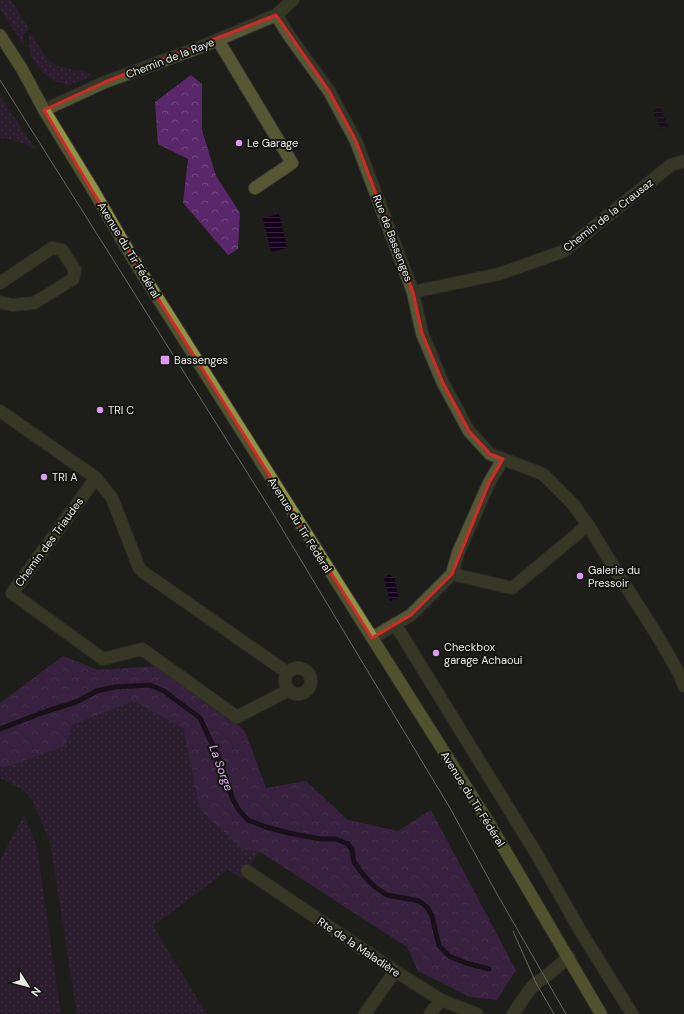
<svg xmlns="http://www.w3.org/2000/svg" width="684" height="1014" viewBox="0 0 684 1014" font-family="'DM Sans',sans-serif">
	<defs>
		<pattern id="grass-dots" width="8" height="8" patternUnits="userSpaceOnUse"><rect width="8" height="8" fill="#3f2049"/><path d="M2 2h.1M6 6h.1" fill="none" stroke="#5b4063" stroke-width="1.8" stroke-linecap="round"/></pattern>
		<pattern id="forest-crowns" width="20" height="18" patternUnits="userSpaceOnUse"><rect width="20" height="18" fill="#5a276a"/><path d="M2 6a3 3 0 1 1 6 0M12 15a3 3 0 1 1 6 0" fill="none" stroke="#72467f"/></pattern>
		<pattern id="water-rules" width="6" height="5" patternUnits="userSpaceOnUse"><rect width="6" height="5" fill="#15001c"/><path d="M0 2.5h6" fill="none" stroke="#37253d"/></pattern>
	</defs>
	<rect width="100%" height="100%" fill="#1d1e19"/>
	<!-- grass -->
	<path fill="url(#grass-dots)" d="M 0,0 L 11,0 L 29,29 L 23,35 L 24,46 L 0,9 Z
		M 32,34 C 39,46 45,60 58,66 L 86,72 L 90,74 L 92,77 L 69,85 L 54,81 L 42,72 L 30,55 L 29,35 Z
		M 0,95 L 36,150 C 24,143 14,139 0,138 Z
		M 134,701 L 184,729 L 243,849 L 260,852 L 241,878 L 228,870 L 153,926 L 207,1014 L 77,1014 L 50,842 L 32,800 L 23,790 L 0,778 L 0,767 L 6,767 L 65,746 L 72,725 Z
		M 24,815 L 37,847 L 61,1014 L 0,1014 L 0,860 Z"/>
	<!-- forest -->
	<path fill="url(#forest-crowns)" d="M 191,75 L 202,84 L 202,130 L 216,176 L 240,213 L 238,249 L 228,255 L 183,203 L 188,159 L 158,144 L 155,102 Z
		M 63,656 L 98,670 L 158,666 L 218,709 L 245,731 L 266,788 L 306,781 L 348,820 L 398,831 L 431,810 L 516,970 L 497,1000 L 470,997 L 418,971 L 407,947 L 260,852 L 243,849 L 200,810 L 184,729 L 134,701 L 72,725 L 65,746 L 6,767 L 0,767 L 0,703 Z"/>
	<!-- water -->
	<path fill="url(#water-rules)" d="M 660,106 L 668,126 L 661,129 L 653,110 Z
		M 279,214 L 287,248 L 271,252 L 263,218 Z
		M 388,575 L 390,575 L 394,578 L 399,598 L 390,601 L 384,578 Z"/>
	<g fill="none" stroke-linecap="round" stroke-linejoin="round">
		<!-- stream -->
		<path stroke="#15001c" stroke-width="5" d="M 0,729 L 47,711 L 76,702 L 97,691 L 115,687 L 150,685 L 164,691 L 200,718 L 220,761 L 232,797 L 238,809 L 248,820 L 266,827 L 289,833 L 320,839 L 336,839 L 348,844 L 352,850 L 354,862 L 365,877 L 375,887 L 387,895 L 419,901 L 427,907 L 432,916 L 439,946 L 449,956 L 466,963 L 489,969"/>
		<defs>
			<path id="minor" d="M 276,15 L 290,37 L 329,91 L 356,141 L 413,292 L 422,333 L 443,383 L 469,431 L 490,454 L 543,474 L 573,504 L 588,525 L 620,577 L 657,635 L 680,675 L 684,686
				M 218,40 L 292,163 L 255,188
				M 44,110 L 105,82 L 203,46 L 276,15 L 293,0
				M 0,283 L 52,248 L 62,250 L 75,270 L 73,279 L 34,303 L 12,305 L 0,302
				M 413,292 L 499,274 L 564,251 L 671,165 L 684,161
				M 0,411 L 96,478 L 112,498 L 139,568 L 143,572 L 288,673
				M 96,478 L 12,593 L 103,659 L 142,649 L 237,717 L 289,690
				M 452,574 L 512,588 L 588,525
				M 395,624 L 536,853 L 581,932 L 632,1014
				M 372,638 L 411,615 L 452,574 L 458,553 L 489,483 L 503,459
				M285 681a13 13 0 1 1 26 0a13 13 0 1 1-26 0Z
				M 247,871 L 395,971 L 441,1000 L 477,1014
				M 365,1014 L 395,971
				M 430,1014 L 441,1000
				M 513,1014 L 528,992 L 536,983 L 545,977 L 569,957"/>
			<path id="major" d="M 0,35 L 22,69 L 44,110 L 93,190 L 133,259 L 489,823 L 601,1014"/>
		</defs>
		<!-- minor casing -->
		<use href="#minor" stroke="#3a3a36" stroke-width="14"/>
		<!-- major casing -->
		<use href="#major" stroke="#3a3a36" stroke-width="14"/>
		<!-- minor -->
		<use href="#minor" stroke="#565834" stroke-width="12"/>
		<!-- major -->
		<use href="#major" stroke="#8f9345" stroke-width="12"/>
		<!-- tram -->
		<path stroke="#bdbdba" stroke-width="1" d="M 0,80 L 272,512 L 450,808 L 497,894 L 566,1014
			M 513,931 L 536,983 L 554,1014"/>
	</g>
	<!-- marked area -->
	<path d="M0 0H684V1014H0ZM 276,15 L 329,91 L 356,141 L 413,292 L 422,333 L 443,383 L 469,431 L 490,454 L 503,459 L 489,483 L 452,574 L 411,615 L 372,638 L 133,259 L 44,110 L 105,82 Z" fill="#1d1e19" fill-opacity=".55" fill-rule="evenodd"/>
	<path fill="none" stroke="#d62828" stroke-width="3" stroke-linejoin="round" d="M 276,15 L 329,91 L 356,141 L 413,292 L 422,333 L 443,383 L 469,431 L 490,454 L 503,459 L 489,483 L 452,574 L 411,615 L 372,638 L 133,259 L 44,110 L 105,82 Z"/>
	<!-- markers -->
	<g fill="#dd99f3" stroke="#141510" stroke-width="1.5">
		<circle cx="239" cy="143" r="4"/>
		<rect x="160" y="355" width="10" height="10" rx="2"/>
		<circle cx="100" cy="410" r="4"/>
		<circle cx="44" cy="477" r="4"/>
		<circle cx="580" cy="576" r="4"/>
		<circle cx="436" cy="653" r="4"/>
	</g>
	<g text-anchor="middle" dominant-baseline="central" stroke-width="4" stroke-linejoin="round" paint-order="stroke">
		<!-- street labels -->
		<g font-size="11" fill="#e9e9e6" stroke="#141510">
			<text transform="translate(170 58) rotate(-21)">Chemin de la Raye</text>
			<text transform="translate(608 215) rotate(-38)">Chemin de la Crausaz</text>
			<text transform="translate(393 238) rotate(69)">Rue de Bassenges</text>
			<text transform="translate(129 250) rotate(59)">Avenue du Tir Fédéral</text>
			<text transform="translate(300 525) rotate(58)">Avenue du Tir Fédéral</text>
			<text transform="translate(49 542) rotate(-54)">Chemin des Triaudes</text>
			<text transform="translate(473 799) rotate(58)">Avenue du Tir Fédéral</text>
			<text transform="translate(359 947) rotate(34)">Rte de la Maladière</text>
		</g>
		<!-- poi labels -->
		<g font-size="11" fill="#e9e9e6" stroke="#141510" text-anchor="start">
			<text x="247" y="143">Le Garage</text>
			<text x="174" y="360">Bassenges</text>
			<text x="108" y="410">TRI C</text>
			<text x="52" y="477">TRI A</text>
			<text x="588" y="570">Galerie du<tspan x="588" dy="13">Pressoir</tspan></text>
			<text x="444" y="647">Checkbox<tspan x="444" dy="13">garage Achaoui</tspan></text>
		</g>
		<!-- water labels -->
		<g font-size="12" font-style="italic" fill="#e0a7f3" stroke="#141510">
			<text transform="translate(221 768) rotate(70)">La Sorge</text>
		</g>
	</g>
	<!-- north arrow -->
	<g transform="translate(28 986) rotate(126)" stroke="#141510" stroke-width="3" paint-order="stroke">
	<path d="M0-3L7 15L0 10L-7 15Z" fill="#e9e9e6"/>
	<text y="-6" font-size="11" font-weight="bold" text-anchor="middle" fill="#e9e9e6">N</text>
	</g>
</svg>
